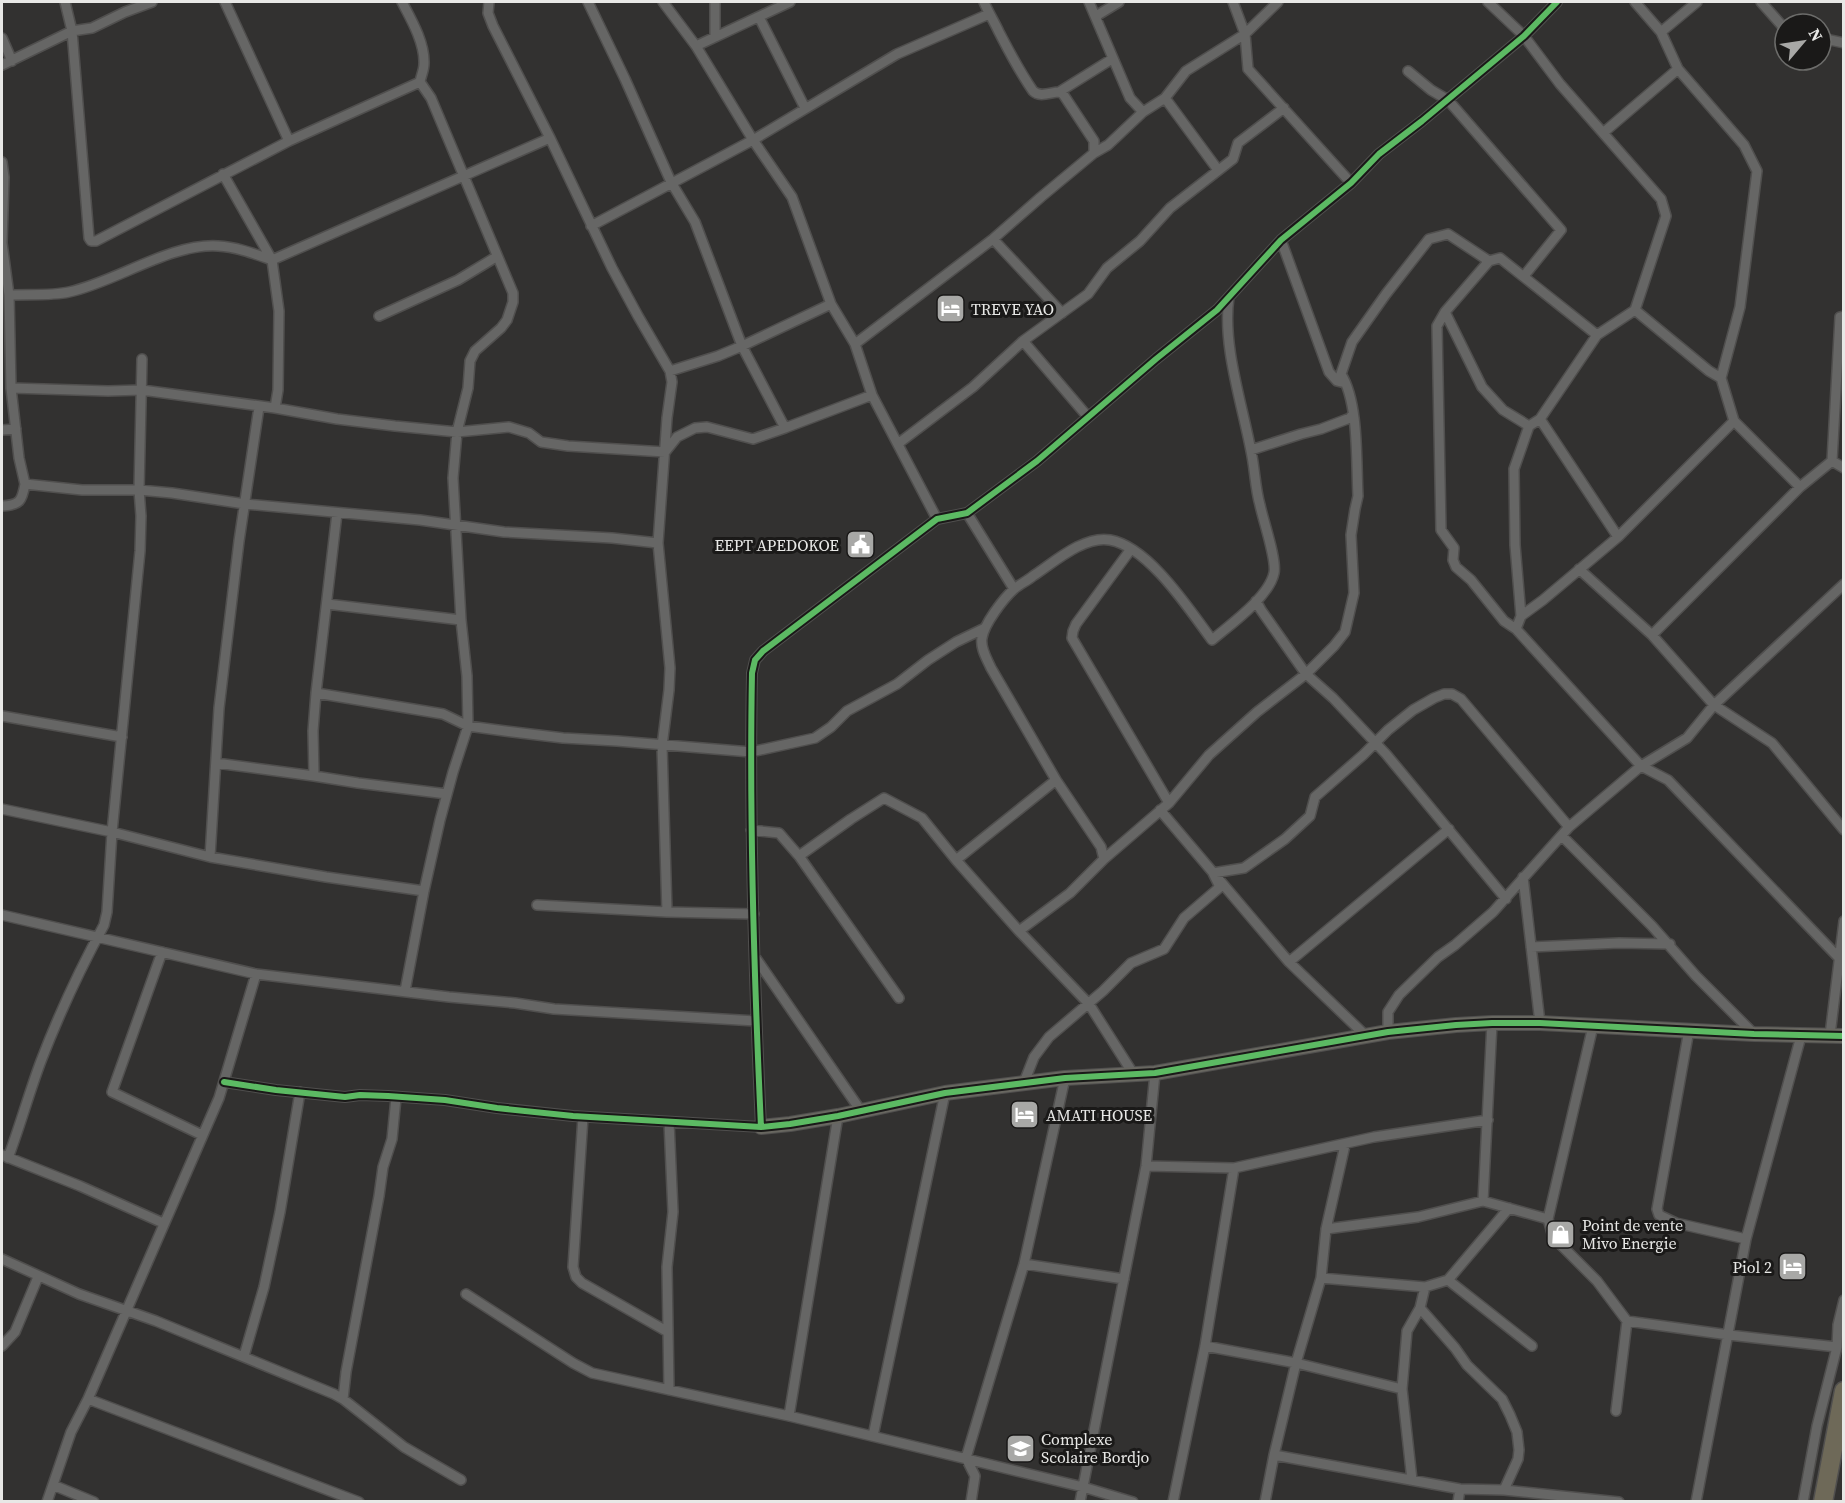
<svg xmlns="http://www.w3.org/2000/svg" width="1845" height="1503" viewBox="0 0 1845 1503" font-family="'Source Serif 4',serif">
	<rect width="100%" height="100%" fill="#323130"/>
	<g fill="none" stroke-linecap="round" stroke-linejoin="round">
		<defs>
			<path id="street" d="M 65,2 L 72,31 L 89,238 L 91,241 L 96,241 L 289,141 L 420,82
				M 225,2 L 289,141
				M 402,2 C 411,19 425,43 424,64 C 424,70 421,76 420,82 L 431,98 L 513,293 L 513,302 L 507,320 L 501,328 L 475,351 L 470,361 L 468,388 L 457,432 L 453,478 L 461,620 L 467,676 L 468,726 L 453,772 L 440,820 L 424,891 L 405,991
				M 489,2 L 488,13 L 493,26 L 550,138 L 612,268 L 638,316 L 670,371 L 672,382 L 667,418 L 658,543 L 670,668 L 669,690 L 662,746 L 667,912
				M 588,2 L 625,79 L 671,182 L 695,222 L 742,346 L 785,428 L 872,395
				M 663,2 L 696,46 L 753,140 L 792,197 L 831,304 L 855,344 L 872,395 L 937,519
				M 715,2 L 715,37
				M 984,2 C 988,12 994,21 999,32 C 1010,53 1019,71 1033,91 C 1040,98 1051,92 1059,92 L 1063,94 L 1094,141 L 1094,153
				M 1089,2 L 1130,98 L 1143,112
				M 1233,2 L 1245,34 L 1248,69 L 1351,183
				M 1488,2 L 1524,36 L 1560,84 L 1661,199 L 1666,216 L 1635,310
				M 1635,2 L 1661,32 L 1678,69 L 1744,145 L 1757,171 L 1740,307 L 1721,378 L 1734,421 L 1800,487
				M 1761,2 L 1785,29
				M 1096,16 L 1119,2
				M 759,17 L 805,108
				M 1661,32 L 1697,2
				M 2,38 L 12,61
				M 1821,38 L 1844,43
				M 696,46 L 790,2
				M 2,65 L 72,31 L 92,28 L 125,12 L 152,2
				M 1408,71 L 1431,90 L 1448,100 L 1561,230 L 1524,276
				M 1059,92 L 1112,59
				M 1165,98 L 1218,170
				M 1603,133 L 1678,69
				M 2,162 L 4,177 L 2,243 L 9,295 L 11,388 L 19,458 L 25,484 L 82,490 L 139,490 L 172,493 L 245,504 L 420,520 L 504,532 L 612,538 L 658,543
				M 223,174 L 272,260 L 279,311 L 278,390 L 275,408
				M 591,226 L 753,140 L 897,54 L 989,14
				M 993,239 L 1062,313
				M 1281,240 L 1329,372 L 1337,381 L 1341,382 L 1344,380 L 1342,376
				M 9,295 C 27,294 52,296 69,292 C 116,282 170,243 218,246 C 237,247 255,254 272,260 L 550,138
				M 1445,312 L 1482,387 L 1503,410 L 1529,426 L 1540,419 L 1597,335 L 1635,310 L 1709,371 L 1721,378
				M 379,316 L 458,280 L 496,257
				M 1844,316 L 1840,317 L 1832,461 L 1844,468
				M 1597,335 L 1500,258 L 1489,261 L 1445,312 L 1437,326 L 1441,530 L 1454,548 L 1453,560 L 1456,567 L 1471,580 L 1504,621 L 1516,629 L 1641,766 L 1668,780 L 1840,959
				M 1023,341 L 1088,417
				M 855,344 L 993,239 L 1041,197 L 1094,153 L 1108,145 L 1143,112 L 1165,98 L 1186,71 L 1245,34 L 1278,2
				M 670,371 L 718,356 L 742,346 L 831,304
				M 11,388 L 108,391 L 142,390 L 275,408 L 337,419 L 395,426 L 457,432 L 509,427 L 529,433 L 541,442 L 568,446 L 665,452 L 677,437 L 695,428 L 707,427 L 753,439 L 785,428
				M 1540,419 L 1618,537
				M 2,430 L 16,429
				M 899,443 L 973,387 L 1023,341 L 1088,294 L 1107,268 L 1140,241 L 1170,208 L 1233,159 L 1238,143 L 1284,108
				M 1251,450 L 1301,434 L 1321,429 L 1350,418 L 1353,414
				M 2,506 C 20,505 22,501 25,484
				M 337,513 L 316,693 L 313,731 L 314,776 L 358,783 L 447,794
				M 967,513 L 1014,589
				M 1131,549 L 1076,624 L 1073,631 L 1072,638 L 1169,803
				M 1579,569 L 1652,635 L 1714,705 L 1772,743 L 1844,830
				M 1256,601 L 1261,610 L 1306,674 L 1333,698 L 1386,754 L 1506,899
				M 327,604 L 461,620
				M 1521,616 L 1515,545 L 1514,469 L 1529,426
				M 1516,629 L 1521,616 L 1543,600 L 1618,537 L 1734,421
				M 1652,635 L 1800,487 L 1832,461
				M 316,693 L 443,714 L 468,726 L 505,731 L 563,738 L 617,741 L 751,752 L 815,738 L 831,727 L 847,711 L 897,684 L 928,660 L 956,642 L 985,628
				M 2,716 L 122,737
				M 216,763 L 314,776
				M 2,809 L 112,832 L 210,857 L 326,877 L 424,891
				M 1160,810 L 1289,962 L 1449,829
				M 751,830 L 779,833 L 799,856 L 899,998
				M 1562,836 L 1652,926 L 1696,976 L 1754,1034
				M 799,856 L 851,819 L 884,798 L 922,818 L 956,860 L 1019,931 L 1089,1004 L 1134,1075
				M 210,857 L 219,708 L 239,541 L 259,407
				M 1104,859 L 1101,847 L 1056,780 L 991,668 C 987,659 980,648 982,638 C 984,624 1003,599 1014,589 C 1020,584 1027,581 1033,576 C 1053,563 1084,535 1110,540 C 1149,547 1189,609 1212,640 C 1231,624 1269,597 1274,573 C 1277,560 1263,520 1260,505 C 1255,488 1255,469 1251,451 C 1242,403 1222,345 1229,297
				M 956,860 L 1056,780
				M 1523,877 L 1540,1023
				M 537,905 L 667,912 L 754,914
				M 2,915 L 256,974 L 449,997 L 515,1003 L 554,1009 L 756,1021
				M 1019,931 L 1070,893 L 1104,859 L 1169,803 L 1209,755 L 1257,712 L 1306,674 L 1334,646 L 1345,632 L 1354,593 L 1351,535 L 1355,509 L 1358,496 C 1356,460 1359,403 1341,374 L 1352,342 L 1386,294 L 1429,239 L 1448,234 L 1489,261
				M 1531,947 L 1619,943 L 1670,944
				M 162,952 L 112,1092 L 202,1135
				M 755,957 L 861,1111
				M 1289,962 L 1366,1036
				M 1689,1030 L 1657,1209 L 1659,1215 L 1676,1223 L 1746,1239
				M 1388,1032 L 1388,1012 L 1399,995 L 1438,957 L 1455,945 L 1493,912 L 1569,827 L 1641,766 L 1687,738 L 1714,705 L 1844,584
				M 1830,1035 L 1844,921
				M 224,1082 L 276,1090 L 345,1097 L 360,1095 L 388,1096 L 445,1100 L 497,1108 L 573,1116 L 761,1127 C 754,976 749,825 752,673 L 755,660 L 763,651 L 937,519 L 967,513 L 1037,461 L 1156,359 L 1217,310 L 1281,240 L 1351,183 L 1379,154 L 1422,121 L 1524,36 L 1557,2
				M 1023,1085 L 1034,1057 L 1049,1037 L 1103,991 L 1131,963 L 1164,949 L 1184,918 L 1220,887 L 1213,873 L 1244,868 L 1285,839 L 1310,816 L 1315,797 L 1363,755 L 1388,730 L 1413,710 L 1434,698 L 1444,694 L 1452,694 L 1461,699 L 1569,827
				M 583,1117 L 573,1267 L 576,1277 L 582,1283 L 668,1332
				M 669,1122 L 673,1212 L 667,1267 L 669,1390
				M 2,1155 L 80,1186 L 163,1223
				M 8,1158 C 20,1126 29,1093 41,1061 C 59,1014 80,969 104,925 L 107,912 L 112,832 L 140,551 L 141,516 L 139,490 L 142,359
				M 1146,1166 L 1234,1168 L 1374,1137 L 1488,1120
				M 1483,1201 L 1492,1023
				M 1548,1219 L 1593,1026
				M 1326,1229 L 1418,1217 L 1483,1201 L 1548,1219 L 1553,1237 L 1597,1281 L 1627,1321 L 1729,1335 L 1837,1347
				M 2,1259 L 79,1294 L 156,1321 L 334,1394 L 343,1399 L 404,1447 L 461,1480
				M 1024,1264 L 1124,1279
				M 1321,1278 L 1425,1287 L 1448,1280 L 1509,1208
				M 1448,1280 L 1532,1346
				M 466,1294 L 573,1363 L 592,1373 L 789,1416 L 1083,1487 L 1133,1502
				M 1420,1308 L 1455,1348 L 1467,1365 L 1502,1399 L 1510,1415 L 1517,1432 L 1519,1450 L 1518,1459 L 1504,1490
				M 2,1346 L 15,1332 L 38,1277
				M 1205,1346 L 1296,1363 L 1402,1389
				M 244,1356 L 264,1287 L 280,1212 L 300,1092
				M 88,1399 L 359,1502
				M 343,1399 L 346,1372 L 379,1196 L 383,1167 L 392,1139 L 396,1098
				M 1616,1411 L 1627,1321
				M 789,1416 L 838,1116
				M 873,1436 L 945,1093
				M 1274,1455 L 1460,1489 L 1504,1490 L 1619,1502
				M 1412,1480 L 1402,1389 L 1407,1331 L 1420,1308 L 1425,1287
				M 53,1485 L 94,1502
				M 47,1502 L 71,1432 L 88,1399 L 219,1098 L 256,974
				M 971,1502 L 975,1476 L 966,1458 L 1024,1264 L 1065,1078
				M 1080,1502 L 1146,1166 L 1155,1073
				M 1173,1502 L 1205,1346 L 1234,1168
				M 1265,1502 L 1274,1455 L 1296,1363 L 1321,1278 L 1326,1229 L 1345,1145
				M 1458,1502 L 1460,1489
				M 1696,1502 L 1746,1239 L 1801,1036
				M 1803,1502 L 1817,1426 L 1837,1347 L 1838,1325 L 1844,1300"/>
			<path id="secondary" d="M 761,1127 L 790,1124 L 838,1116 L 945,1093 L 1065,1078 L 1155,1073 L 1388,1032 L 1456,1025 L 1492,1023 L 1540,1023 L 1754,1034 L 1844,1036"/>
			<path id="highway" d="M 1823,1502 L 1844,1391"/>
		</defs>
		<!-- street casing -->
		<use href="#street" stroke="#504f4e" stroke-width="12"/>
		<!-- secondary casing -->
		<use href="#secondary" stroke="#504f4e" stroke-width="16"/>
		<!-- highway casing -->
		<use href="#highway" stroke="#504f4e" stroke-width="21"/>
		<!-- street -->
		<use href="#street" stroke="#666665" stroke-width="9"/>
		<!-- secondary -->
		<use href="#secondary" stroke="#686760" stroke-width="14"/>
		<!-- highway -->
		<use href="#highway" stroke="#6e6958" stroke-width="18"/>
		<defs>
			<path id="cycleway" d="M 224,1082 L 276,1090 L 345,1097 L 360,1095 L 388,1096 L 445,1100 L 497,1108 L 573,1116 L 761,1127 L 790,1124 L 838,1116 L 945,1093 L 1065,1078 L 1155,1073 L 1388,1032 L 1456,1025 L 1492,1023 L 1540,1023 L 1754,1034 L 1844,1036
				M 761,1127 C 754,976 749,825 752,673 L 755,660 L 763,651 L 937,519 L 967,513 L 1037,461 L 1156,359 L 1217,310 L 1281,240 L 1351,183 L 1379,154 L 1422,121 L 1524,36 L 1557,2"/>
		</defs>
		<!-- cycleway casing -->
		<use href="#cycleway" stroke="#1a1918" stroke-width="10"/>
		<!-- cycleway -->
		<use href="#cycleway" stroke="#5cba63" stroke-width="6"/>
	</g>
	<!-- icons -->
	<defs>
		<symbol id="hotel-square" viewBox="-11 -11 22 22"><rect x="-9" y="-9" width="18" height="18" rx="4" fill="#a8a8a6" stroke="#1a1918"/><path d="M-6-4.5h1.5V1H6V5H4.5V3h-9V5H-6ZM-4 0a1.8 1.8 0 1 1 3.6 0ZM.5 0V-2.5h3Q6-2.5 6 0Z" fill="#fff"/></symbol>
		<symbol id="civic-square" viewBox="-11 -11 22 22"><rect x="-9" y="-9" width="18" height="18" rx="4" fill="#a8a8a6" stroke="#1a1918"/><path d="M-.6-6.5H3V-4.5H.6V-3L4-1V1h2V6H-6V1h2V-1L-.6-3ZM-1.2 2.5V6h2.4V2.5Z" fill="#fff"/></symbol>
		<symbol id="shop-square" viewBox="-11 -11 22 22"><rect x="-9" y="-9" width="18" height="18" rx="4" fill="#a8a8a6" stroke="#1a1918"/><path d="M-5-2.5h2.3a2.7 3.5 0 0 1 5.4 0H5L5.5 6h-11ZM-1.5-2.5h3a1.5 2.3 0 0 0-3 0Z" fill="#fff"/></symbol>
		<symbol id="school-square" viewBox="-11 -11 22 22"><rect x="-9" y="-9" width="18" height="18" rx="4" fill="#a8a8a6" stroke="#1a1918"/><path d="M0-5L7-2L0 1L-7-2ZM-4 1L0 2.5L4 1V4Q0 6-4 4Z" fill="#fff"/></symbol>
	</defs>
	<g fill-rule="evenodd">
		<use href="#hotel-square" x="934" y="292" width="33" height="33"/>
		<use href="#civic-square" x="844" y="528" width="33" height="33"/>
		<use href="#hotel-square" x="1008" y="1098" width="33" height="33"/>
		<use href="#shop-square" x="1544" y="1218" width="33" height="33"/>
		<use href="#hotel-square" x="1776" y="1250" width="33" height="33"/>
		<use href="#school-square" x="1004" y="1432" width="33" height="33"/>
	</g>
	<g text-anchor="middle" dominant-baseline="central" stroke-width="6" stroke-linejoin="round" paint-order="stroke">
		<!-- poi labels -->
		<g font-size="16" fill="#e8e8e6" stroke="#1a1918" text-anchor="start">
			<text x="971" y="309">TREVE YAO</text>
			<text x="839" y="545" text-anchor="end">EEPT APEDOKOE</text>
			<text x="1046" y="1115">AMATI HOUSE</text>
			<text x="1582" y="1225">Point de vente<tspan x="1582" dy="18">Mivo Energie</tspan></text>
			<text x="1772" y="1267" text-anchor="end">Piol 2</text>
			<text x="1041" y="1439">Complexe<tspan x="1041" dy="18">Scolaire Bordjo</tspan></text>
		</g>
	</g>
	<!-- border -->
	<rect width="1845" height="1503" fill="none" stroke="#e8e8e6" stroke-width="6"/>
	<!-- north arrow -->
	<g transform="translate(1803 42) rotate(61)"><circle r="28" fill="#1a1918" stroke="#6c6c6a" stroke-width="1.5"/>
	<path d="M0-4.5L10 22L0 15L-10 22Z" fill="#a8a8a6"/>
	<text y="-9" font-size="16" font-weight="bold" text-anchor="middle" fill="#e8e8e6">N</text>
	</g>
</svg>
